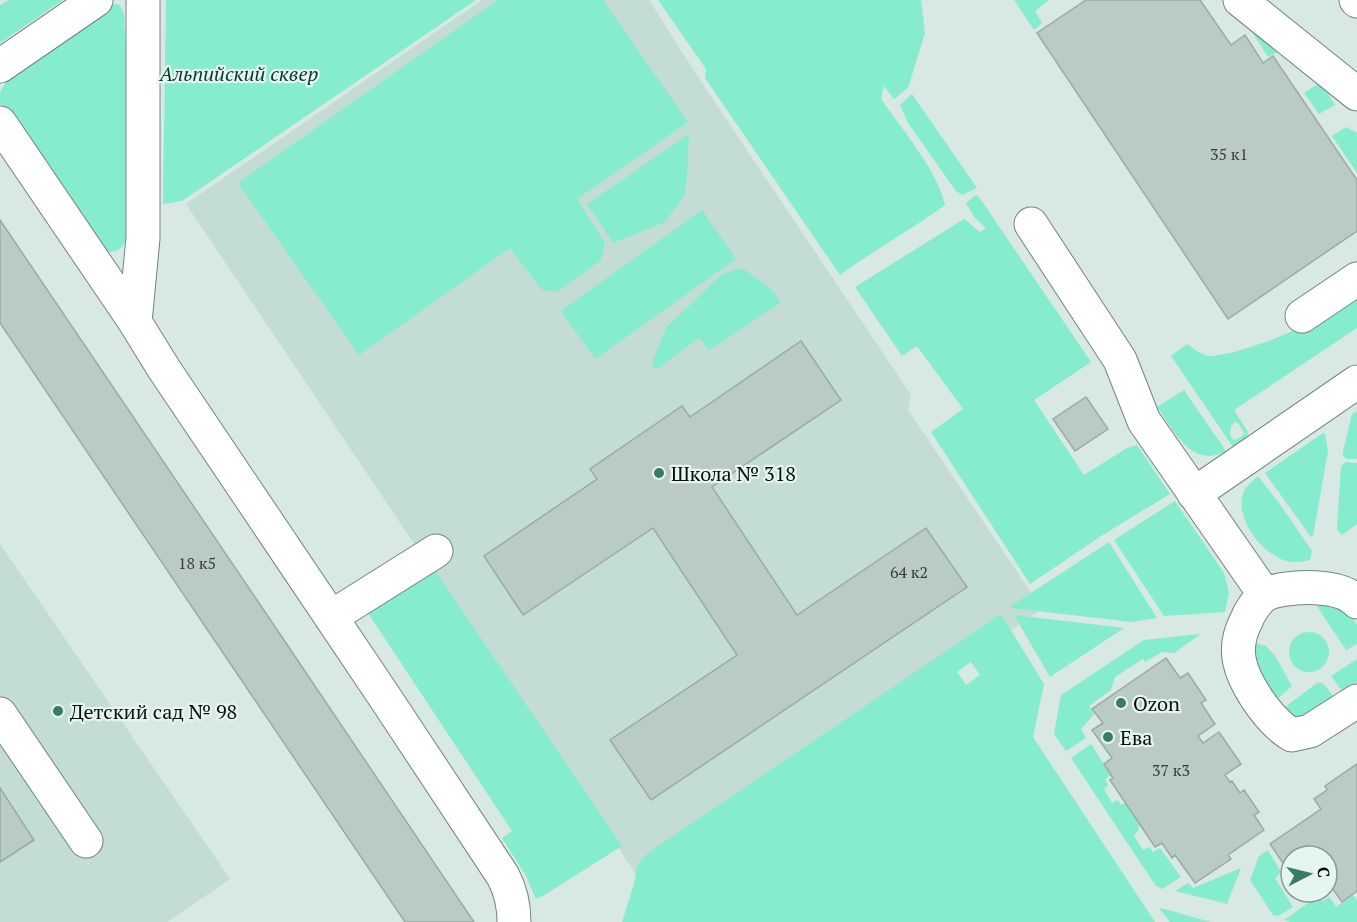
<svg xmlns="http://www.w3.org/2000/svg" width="1357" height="922" viewBox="0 0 1357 922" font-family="'PT Serif',serif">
	<rect width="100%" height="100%" fill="#d8e8e2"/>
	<!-- built -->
	<path fill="#c3dcd4" d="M 482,0 L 649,0 L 698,77 L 911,395 L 908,410 L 1042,609 L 640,880 L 186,204 Z
		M 0,544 L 230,879 L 167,922 L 0,922 Z"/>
	<!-- green -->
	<path fill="#85eccf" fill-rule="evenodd" d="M 9,0 L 63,0 L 0,43 L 0,5 Z
		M 166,0 L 476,0 L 182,201 L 163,204 Z
		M 498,0 L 603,0 L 688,122 L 577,199 L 605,243 L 601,260 L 557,292 L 542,290 L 510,248 L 359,355 L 238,183 Z
		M 658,0 L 921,0 L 925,33 L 908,88 L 894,99 L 884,86 L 881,99 C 901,128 938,171 945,205 C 911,230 874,250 840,275 L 705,78 L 706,69 Z
		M 1014,0 L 1049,0 L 1035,11 L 1042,23 L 1034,30 Z
		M 112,4 L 118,4 L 121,7 L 124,14 L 127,71 L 127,239 C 120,252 116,252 101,252 L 89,239 L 0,103 L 0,92 L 6,82 L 107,6 Z
		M 1257,28 L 1285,45 L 1277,52 L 1268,57 L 1252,32 Z
		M 1321,82 L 1335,105 L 1319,114 L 1304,93 Z
		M 912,94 L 977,188 L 962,195 L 956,191 L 908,123 L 900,105 Z
		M 1346,127 L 1357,133 L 1357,173 L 1332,136 Z
		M 689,134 L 687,175 L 685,194 L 678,204 L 665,222 L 613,243 L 587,204 Z
		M 976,195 L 979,197 L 1091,362 L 1034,400 L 1084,475 L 1127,448 L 1137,445 L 1170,494 L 1101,536 L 1030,584 L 931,432 L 963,409 L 917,346 L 902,356 L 855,287 L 964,219 L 980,232 L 986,228 L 975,218 L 966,203 Z
		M 702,210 L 736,259 L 595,359 L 561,311 Z
		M 742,268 C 755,278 774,287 780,303 L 709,350 L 699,338 L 657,369 L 652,366 L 653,360 L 666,328 L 722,274 Z
		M 1357,291 L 1357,328 L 1234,410 L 1248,432 L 1247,438 L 1233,447 L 1171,356 L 1187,344 L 1198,352 L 1208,356 L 1213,356 L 1231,353 L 1269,341 L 1300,328 ZM 1235,422 L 1238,423 L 1244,433 L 1241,437 L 1234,440 C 1228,435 1231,432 1231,426 Z
		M 1184,390 L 1226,451 C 1192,470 1173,429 1157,407 Z
		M 1357,411 L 1357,459 L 1347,459 L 1343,456 L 1343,452 L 1352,414 Z
		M 1323,433 L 1325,434 L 1328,451 L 1313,536 L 1311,537 L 1265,473 Z
		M 1346,462 L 1357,463 L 1357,524 L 1342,535 L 1337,529 L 1341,466 Z
		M 1258,476 L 1282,507 L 1312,551 L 1310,560 C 1302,562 1293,563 1286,561 C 1262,554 1235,519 1243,494 C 1245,486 1252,482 1258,476 Z
		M 1175,501 L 1224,573 L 1229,593 L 1225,612 L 1164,616 L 1114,540 Z
		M 1109,542 L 1157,618 L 1131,622 L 1012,608 L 1011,606 Z
		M 432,566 L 622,846 L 546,894 L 536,899 L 526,876 L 502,838 L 512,831 L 366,610 Z
		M 1319,600 L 1348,612 L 1357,625 L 1357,644 L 1346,650 L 1318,608 Z
		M 1001,614 L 1044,684 L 1033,737 L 1155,922 L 622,922 L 634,884 L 638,864 L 648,853 ZM 971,662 L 980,675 L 966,685 L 957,672 Z
		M 1014,615 L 1124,628 L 1050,677 Z
		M1289 652a20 20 0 1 1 40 0a20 20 0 1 1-40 0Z
		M 1201,634 L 1174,653 L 1162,652 L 1145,662 L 1143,659 L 1115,677 L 1111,690 L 1089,706 L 1094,714 L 1081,729 L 1086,738 L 1066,751 L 1054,734 L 1061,695 L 1144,640 Z
		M 1255,643 L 1266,646 L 1275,656 L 1292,686 L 1275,701 L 1255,670 Z
		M 1357,659 L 1357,682 L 1343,692 L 1331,676 Z
		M 1317,683 L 1323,683 L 1334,697 L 1305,717 L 1293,718 L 1281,710 Z
		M 1091,744 L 1111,775 L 1105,779 L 1108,785 L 1104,789 L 1112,803 L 1118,800 L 1121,805 L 1125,803 L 1139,825 L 1138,831 L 1134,836 L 1143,850 L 1150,847 L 1153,852 L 1160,848 L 1181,877 L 1162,889 L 1156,886 L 1071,758 Z
		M 1268,850 L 1281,872 L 1275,878 L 1293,907 L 1278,916 L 1273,915 L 1250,880 L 1259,856 Z
		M 1241,868 L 1227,904 L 1175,891 L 1188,883 L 1193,888 Z
		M 1353,895 L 1357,900 L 1357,922 L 1291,922 L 1284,920 L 1318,896 L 1322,901 L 1330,897 L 1336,907 Z
		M 1159,908 L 1164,909 L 1211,922 L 1170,922 Z"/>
	<!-- building -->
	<path fill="#bacac5" stroke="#9baaa5" stroke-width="1.5" d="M 1086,0 L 1200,0 L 1231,45 L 1245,35 L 1263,63 L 1273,56 L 1357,180 L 1357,231 L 1228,319 L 1037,33 Z
		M 0,220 L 259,603 L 474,922 L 405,922 L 0,323 Z
		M 801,341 L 841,400 L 712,487 L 797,615 L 926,528 L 967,587 L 651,800 L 610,740 L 737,655 L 653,528 L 523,615 L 484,556 L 597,479 L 590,469 L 682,406 L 690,417 Z
		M 1086,397 L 1108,429 L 1075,451 L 1053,419 Z
		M 1166,658 L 1180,678 L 1188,673 L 1206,700 L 1201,703 L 1215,724 L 1198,736 L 1203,743 L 1219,732 L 1241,764 L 1225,775 L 1230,782 L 1232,781 L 1240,793 L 1244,790 L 1259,812 L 1254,815 L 1264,830 L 1228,855 L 1231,859 L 1195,883 L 1175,855 L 1172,858 L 1162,843 L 1155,847 L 1110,780 L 1113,778 L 1104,764 L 1112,758 L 1092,730 L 1103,723 L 1092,709 Z
		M 1357,764 L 1357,891 L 1342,902 L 1327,881 L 1327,856 L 1291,856 L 1291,875 L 1270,844 L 1321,809 L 1314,799 L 1327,790 L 1325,786 Z
		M 0,788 L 34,840 L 0,862 Z"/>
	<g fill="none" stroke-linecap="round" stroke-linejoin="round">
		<defs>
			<path id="minor" d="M 143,0 L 143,238 L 135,322 L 164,369 L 386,699 L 503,876 C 511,891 514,904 514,922
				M 1240,0 L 1357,94
				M 1356,0 L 1357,1
				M 0,66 L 96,0
				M 0,123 L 135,322
				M 1031,224 L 1120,360 L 1144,421 L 1265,595
				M 1302,316 L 1357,279
				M 1194,494 L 1357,382
				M 1357,602 C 1348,592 1333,589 1319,588 C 1306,587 1276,588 1265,595 C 1257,600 1249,613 1246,621 C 1231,650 1240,673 1257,699 C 1267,713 1277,726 1292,735 L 1310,731 L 1357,701
				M 331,617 L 436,551
				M 0,714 L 86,841"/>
		</defs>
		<!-- minor casing -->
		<use href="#minor" stroke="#74837e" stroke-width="35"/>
		<!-- minor -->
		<use href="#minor" stroke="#fff" stroke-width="33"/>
	</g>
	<!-- markers -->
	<g fill="#3a7a69" stroke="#e5f5ef" stroke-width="2">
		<circle cx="659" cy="473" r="6"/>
		<circle cx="1121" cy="703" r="6"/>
		<circle cx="58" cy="711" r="6"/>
		<circle cx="1108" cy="737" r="6"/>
	</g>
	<g text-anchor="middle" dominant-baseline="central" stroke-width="4.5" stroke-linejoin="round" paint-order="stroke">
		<!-- number labels -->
		<g font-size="16" fill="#363e3c">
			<text x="1229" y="154">35 к1</text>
			<text x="197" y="563">18 к5</text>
			<text x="909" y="572">64 к2</text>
			<text x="1171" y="770">37 к3</text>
		</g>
		<!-- park labels -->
		<g font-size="20" font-style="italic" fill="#06392e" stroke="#e5f5ef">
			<text x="239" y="73">Альпийский сквер</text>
		</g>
		<!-- poi labels -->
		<g font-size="20" fill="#0a0f0e" stroke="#e5f5ef" text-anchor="start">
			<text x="671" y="473">Школа № 318</text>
			<text x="1133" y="703">Ozon</text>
			<text x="70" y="711">Детский сад № 98</text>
			<text x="1120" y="737">Ева</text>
		</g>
	</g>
	<!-- north arrow -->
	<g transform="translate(1309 874) rotate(83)"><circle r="28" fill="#e5f5ef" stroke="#8d9995" stroke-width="1.5"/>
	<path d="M0-4.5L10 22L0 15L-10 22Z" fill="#3a7a69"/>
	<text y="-9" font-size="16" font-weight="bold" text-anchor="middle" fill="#0a0f0e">С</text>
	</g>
</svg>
